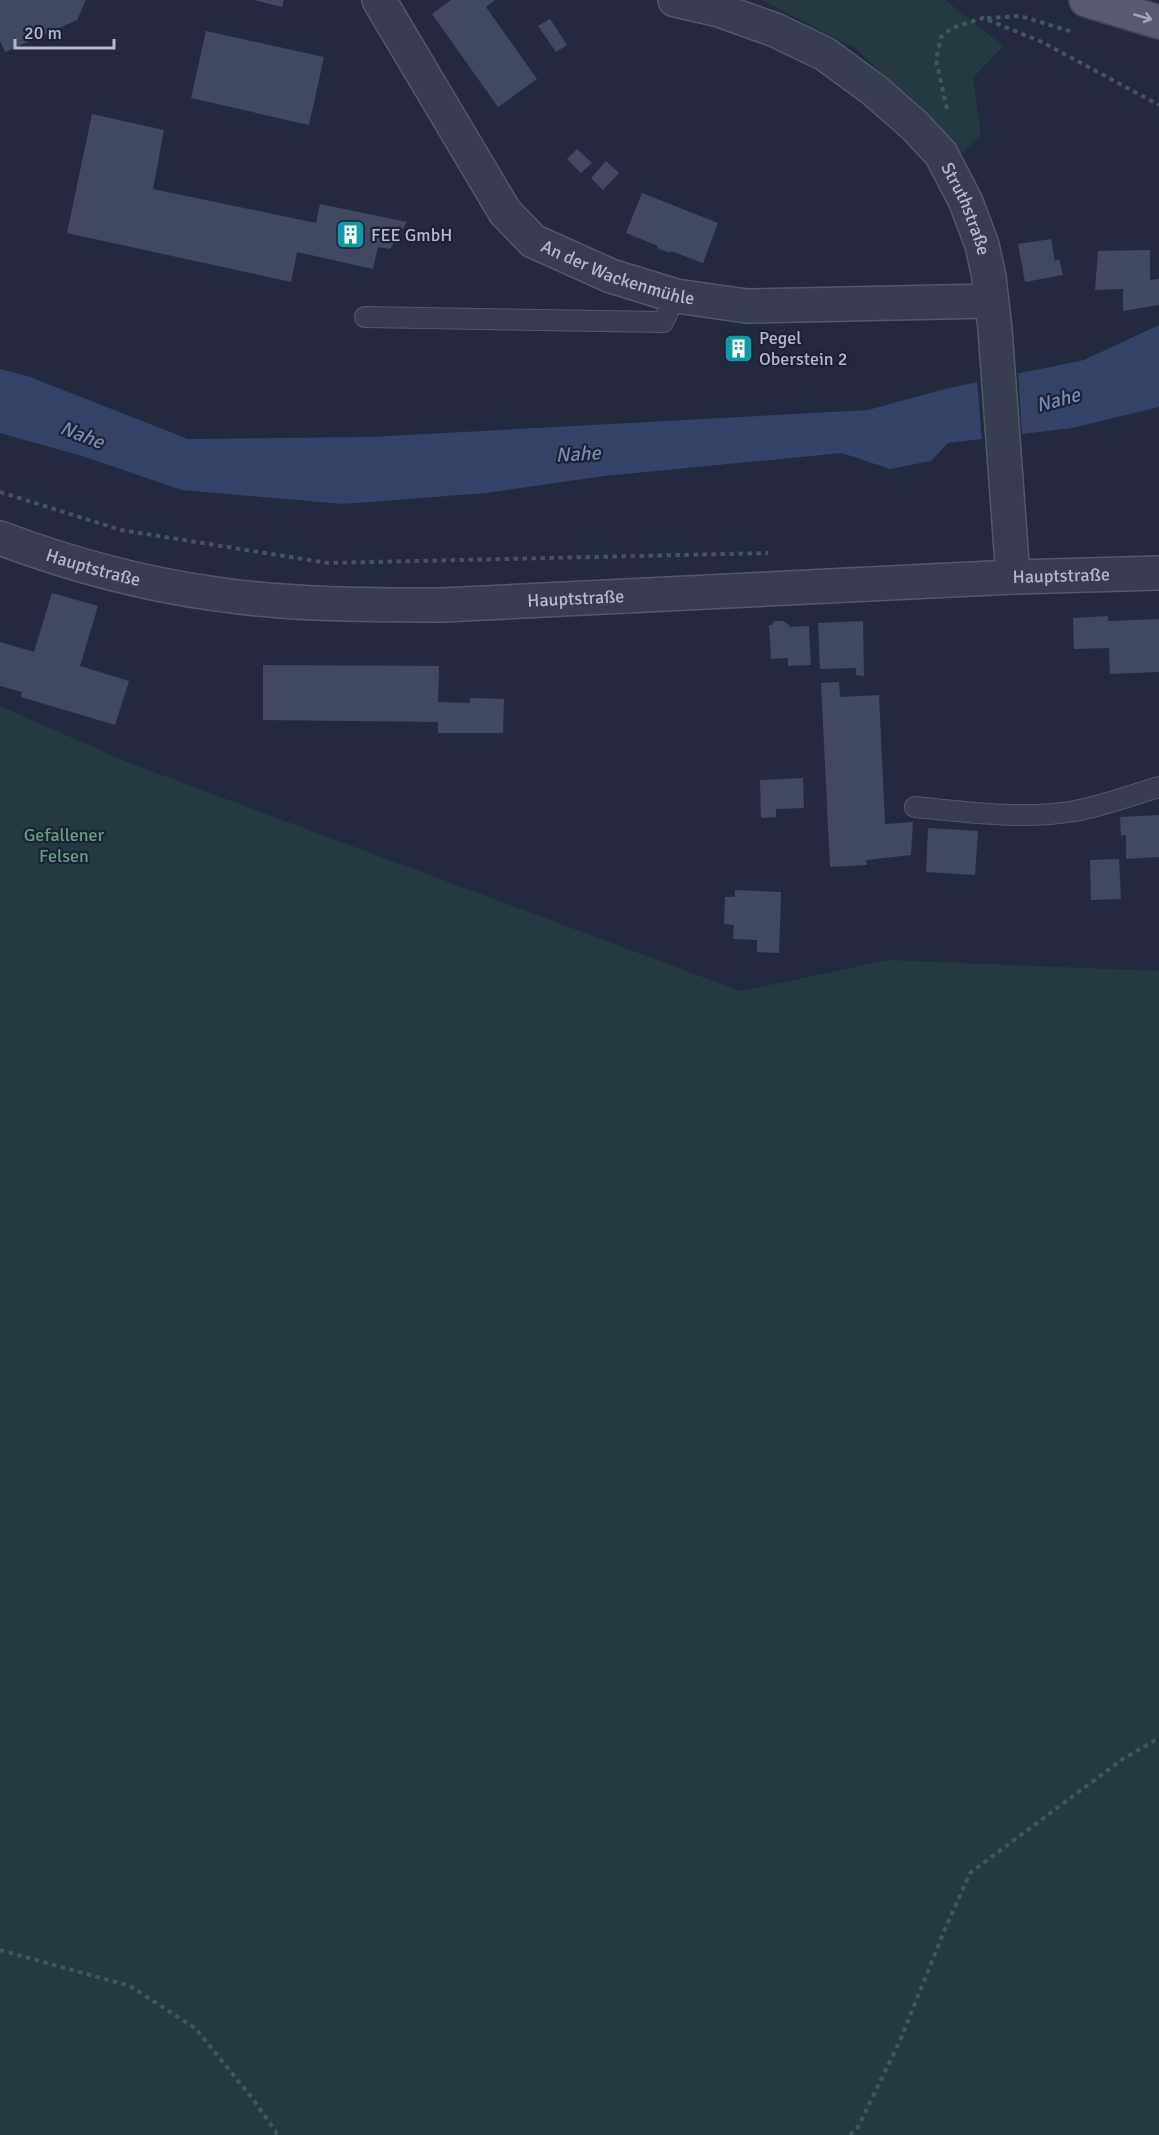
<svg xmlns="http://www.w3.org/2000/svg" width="1159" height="2135" viewBox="0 0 1159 2135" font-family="Signika,sans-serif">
	<rect width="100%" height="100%" fill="#232a40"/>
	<!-- green -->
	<path fill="#253941" d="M 762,0 L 945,0 L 1003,46 L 973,78 L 981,134 L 962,153 L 932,120 L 855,48 Z
		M 0,706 L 127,762 L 740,991 L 888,960 L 1159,971 L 1159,2135 L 0,2135 Z"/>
	<!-- water -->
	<path fill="#354268" d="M 1159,325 L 1159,407 L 1072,428 L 948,443 L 931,461 L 890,469 L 842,453 L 604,476 L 486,493 L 343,504 L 182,490 L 82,456 L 0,433 L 0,369 L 30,377 L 188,439 L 371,437 L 868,410 L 949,388 L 1084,360 Z"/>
	<!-- pier -->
	<path fill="#232a40" d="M 1018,371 L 1022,437 L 982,442 L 977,379 Z"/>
	<!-- building -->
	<path fill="#414962" d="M 0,0 L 86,0 L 77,20 L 5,52 L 0,41 Z
		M 254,0 L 284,0 L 282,7 Z
		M 451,0 L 495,0 L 486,7 L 537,79 L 498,107 L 432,14 Z
		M 550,19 L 567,45 L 556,52 L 538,26 Z
		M 206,31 L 324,57 L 309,125 L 191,98 Z
		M 92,114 L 164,130 L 153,189 L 316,223 L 320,204 L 407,222 L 390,249 L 378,247 L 373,269 L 297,252 L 291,282 L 67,233 Z
		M 577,149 L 592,163 L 581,173 L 567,159 Z
		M 606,161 L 619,173 L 603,190 L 591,178 Z
		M 642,193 L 718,223 L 703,263 L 671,251 L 670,253 L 657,248 L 658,246 L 626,233 Z
		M 1051,239 L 1055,261 L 1059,259 L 1063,275 L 1025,282 L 1018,244 Z
		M 1150,250 L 1150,280 L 1159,279 L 1159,305 L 1123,311 L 1123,289 L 1095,290 L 1098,251 Z
		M 732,337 L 745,337 L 745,358 L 731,358 Z
		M 52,593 L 98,606 L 80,666 L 129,681 L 115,725 L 21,697 L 22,692 L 0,686 L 0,642 L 34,652 Z
		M 1108,616 L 1108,621 L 1110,621 L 1159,619 L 1159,672 L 1110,674 L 1109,648 L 1074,649 L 1073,618 Z
		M 774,621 L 783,621 L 789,625 L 789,627 L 809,626 L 811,665 L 788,666 L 788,658 L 771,659 L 769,625 L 772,625 Z
		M 863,621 L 864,676 L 856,675 L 856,668 L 820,669 L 818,623 Z
		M 263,665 L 439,666 L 438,702 L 470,703 L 470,698 L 504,699 L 503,733 L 438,733 L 438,722 L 263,720 Z
		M 839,682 L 840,697 L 879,695 L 885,824 L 913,822 L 911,855 L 866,860 L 867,865 L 830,867 L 821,683 Z
		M 803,778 L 804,808 L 776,809 L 776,817 L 761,818 L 760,780 Z
		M 1159,815 L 1159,857 L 1126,859 L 1126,835 L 1121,836 L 1120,817 Z
		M 928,828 L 978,831 L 975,875 L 926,872 Z
		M 1119,859 L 1121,899 L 1091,900 L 1090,860 Z
		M 735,890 L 781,892 L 779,953 L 757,952 L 757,940 L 733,939 L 734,925 L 724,924 L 725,897 L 735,897 Z"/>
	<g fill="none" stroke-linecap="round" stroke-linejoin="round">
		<defs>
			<path id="lane" d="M 365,317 L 663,322 L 676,296
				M 915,807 C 968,812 1022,820 1075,811 C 1103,806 1132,795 1159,787"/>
			<g id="street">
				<path id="s1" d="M 379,0 L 505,212 L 533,241 L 611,276 L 676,296 L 747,306 L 991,301"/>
				<path id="s2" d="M 675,0 L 719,10 L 775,30 L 825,54 L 874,90 L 915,126 L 941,154 L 966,202 L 982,245 L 989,277 L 995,329 L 1013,577"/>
				<path id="s3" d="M 0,538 C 69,564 143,584 216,594 C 291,605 367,605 443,605 L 1013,577 L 1159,573"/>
			</g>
			<path id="primary" d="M 1086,0 L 1159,22"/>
		</defs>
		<!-- lane casing -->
		<use href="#lane" stroke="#52586b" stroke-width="22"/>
		<!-- street casing -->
		<use href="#street" stroke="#52586b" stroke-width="36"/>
		<!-- primary casing -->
		<use href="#primary" stroke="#404659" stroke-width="36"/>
		<!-- path -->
		<path stroke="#43565e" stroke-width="4" stroke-dasharray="4.5 4.5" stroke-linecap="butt" d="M 987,18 L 1020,16 L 1073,32
			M 947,109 L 936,60 L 941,37 L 952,28 L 983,18 L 1042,42 L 1159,105
			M 747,340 L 747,365
			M 0,492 L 121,530 L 328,563 L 768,553
			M 0,1950 L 130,1986 L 195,2028 L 253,2099 L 278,2135
			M 850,2135 L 858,2127 L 899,2043 L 945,1929 L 970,1873 L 1124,1758 L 1159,1738"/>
		<!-- lane -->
		<use href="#lane" stroke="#373d50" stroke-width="20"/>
		<!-- street -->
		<use href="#street" stroke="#373d50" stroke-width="33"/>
		<!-- primary -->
		<use href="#primary" stroke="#555c70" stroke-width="33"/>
	</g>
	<!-- one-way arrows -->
	<defs><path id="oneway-shaft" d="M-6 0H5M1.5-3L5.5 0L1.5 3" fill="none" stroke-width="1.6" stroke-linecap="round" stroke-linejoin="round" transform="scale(1.5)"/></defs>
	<use stroke="#a0a6b9" href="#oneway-shaft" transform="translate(1143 17) rotate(16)"/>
	<!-- icons -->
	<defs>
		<symbol id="building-square" viewBox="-11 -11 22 22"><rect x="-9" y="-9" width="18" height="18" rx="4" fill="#0f9aa8" stroke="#1c2235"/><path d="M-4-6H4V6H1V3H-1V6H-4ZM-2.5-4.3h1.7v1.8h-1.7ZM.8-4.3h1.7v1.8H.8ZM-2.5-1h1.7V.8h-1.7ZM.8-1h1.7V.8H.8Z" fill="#fff"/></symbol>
	</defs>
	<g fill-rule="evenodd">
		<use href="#building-square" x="334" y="218" width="33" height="33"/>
		<use href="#building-square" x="722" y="332" width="33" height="33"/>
	</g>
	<g text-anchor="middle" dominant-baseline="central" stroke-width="4.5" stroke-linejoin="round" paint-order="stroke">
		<!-- street labels -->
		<g font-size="18" fill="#b3b8cb" stroke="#1c2235">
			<text stroke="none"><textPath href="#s2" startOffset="374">Struthstraße</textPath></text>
			<text stroke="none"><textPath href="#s1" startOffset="378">An der Wackenmühle</textPath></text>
			<text stroke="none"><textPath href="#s3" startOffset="98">Hauptstraße</textPath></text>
			<text stroke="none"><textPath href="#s3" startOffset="1070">Hauptstraße</textPath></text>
			<text stroke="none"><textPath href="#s3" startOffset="584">Hauptstraße</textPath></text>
		</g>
		<!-- poi labels -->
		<g font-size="18" fill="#b3b8cb" stroke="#1c2235" text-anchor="start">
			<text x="371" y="235">FEE GmbH</text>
			<text x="759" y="338">Pegel<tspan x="759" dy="21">Oberstein 2</tspan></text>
		</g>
		<!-- park labels -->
		<g font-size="18" fill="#699d7e" stroke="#1c2235">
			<text x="64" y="835">Gefallener<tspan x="64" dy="21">Felsen</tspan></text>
		</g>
		<!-- water labels -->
		<g font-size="20" font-style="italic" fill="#7988b4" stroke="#1c2235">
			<text transform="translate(1058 400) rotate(-15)">Nahe</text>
			<text transform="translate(82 435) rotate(21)">Nahe</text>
			<text transform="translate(578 454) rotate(-3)">Nahe</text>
		</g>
	</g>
	<!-- scale -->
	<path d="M15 39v9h99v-9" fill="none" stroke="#b3b8cb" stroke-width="3"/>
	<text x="24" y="39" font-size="18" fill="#b3b8cb" stroke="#1c2235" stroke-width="4.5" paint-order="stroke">20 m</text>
</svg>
